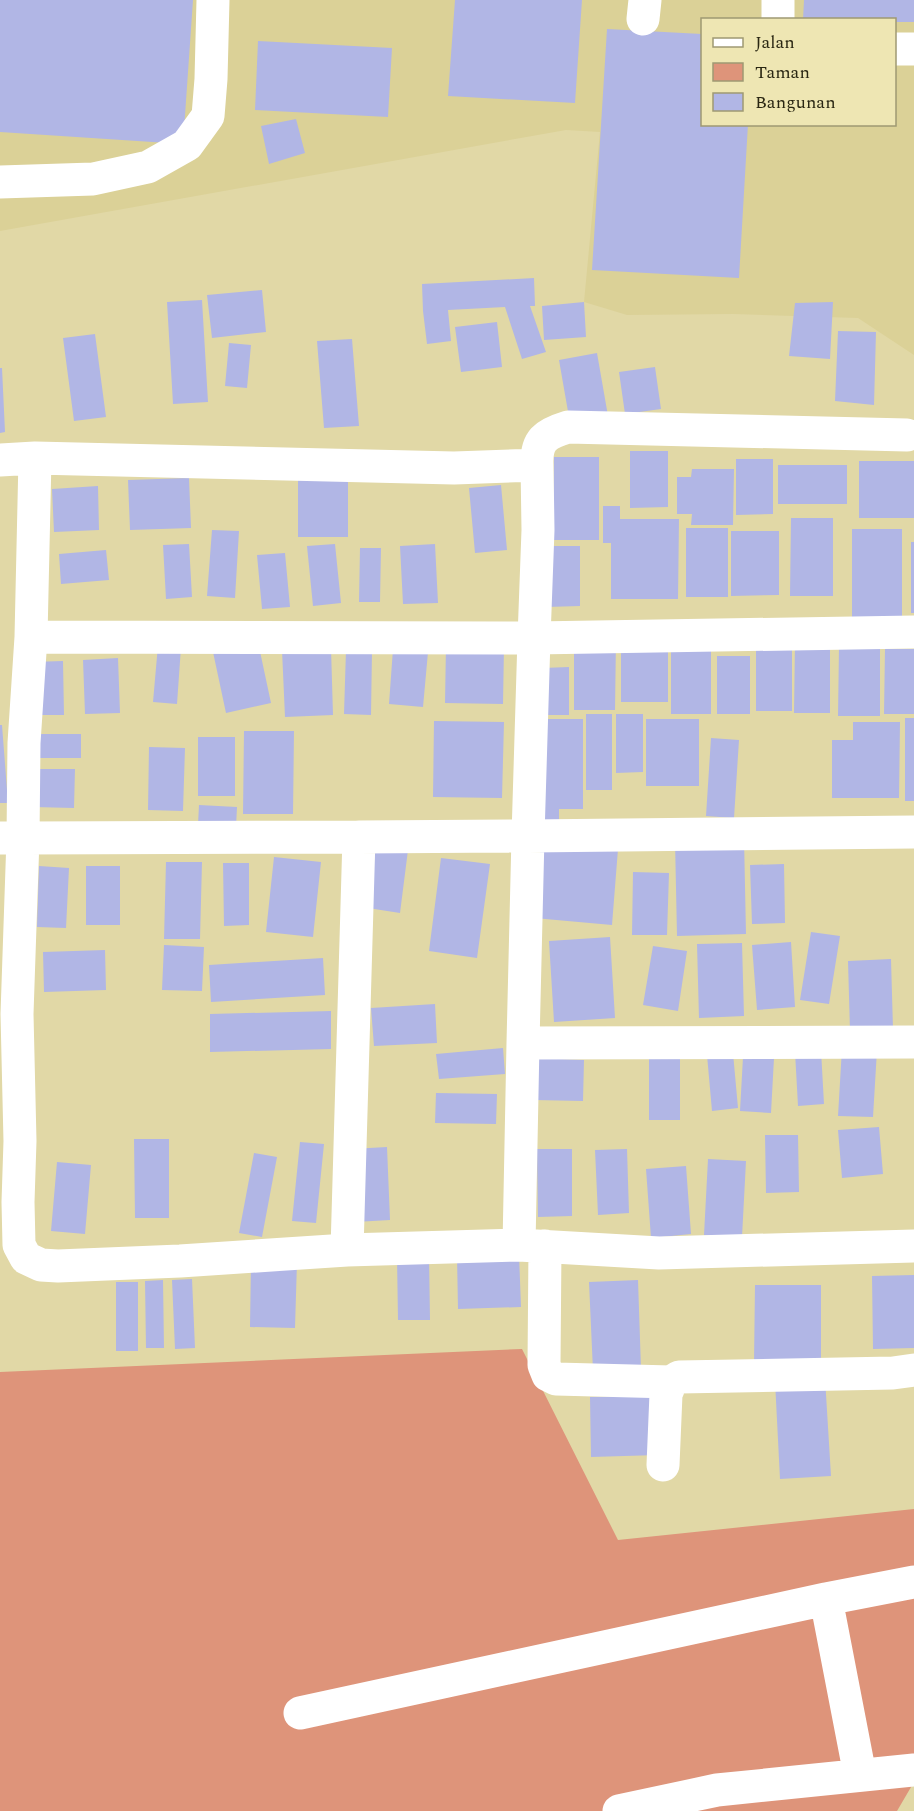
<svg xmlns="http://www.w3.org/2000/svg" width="914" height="1811" viewBox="0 0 914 1811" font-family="Spectral,serif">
	<rect width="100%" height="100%" fill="#e1d8a6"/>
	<!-- built -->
	<path fill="#dbd197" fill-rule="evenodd" d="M 0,0 L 914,0 L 914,355 L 858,318 L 733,314 L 627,315 L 584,302 L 600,132 L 566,130 L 0,231 ZM 702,20 L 894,20 L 894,124 L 702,124 Z"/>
	<!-- green -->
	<path fill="#de947a" d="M 522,1349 L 618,1540 L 914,1509 L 914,1782 L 897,1811 L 0,1811 L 0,1372 Z"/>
	<!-- building -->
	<path fill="#b1b6e5" d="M 0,0 L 193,0 L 183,144 L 0,132 Z
		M 455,0 L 582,0 L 575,103 L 448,96 Z
		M 804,0 L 914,0 L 914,22 L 894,22 L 894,20 L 803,20 Z
		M 607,29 L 702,34 L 702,124 L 748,124 L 739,278 L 592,270 Z
		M 258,41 L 392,48 L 388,117 L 255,110 Z
		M 296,119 L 305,153 L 269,164 L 261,126 Z
		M 534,278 L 535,306 L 530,306 L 546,352 L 522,359 L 505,307 L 448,310 L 451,341 L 427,344 L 423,311 L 422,284 Z
		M 262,290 L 266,332 L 212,338 L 207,295 Z
		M 202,300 L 208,402 L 173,404 L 167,302 Z
		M 584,302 L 586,337 L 544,340 L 542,306 Z
		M 833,302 L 830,359 L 789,356 L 795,303 Z
		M 497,322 L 502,367 L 461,372 L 455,327 Z
		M 838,331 L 876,332 L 874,405 L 835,401 Z
		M 95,334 L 106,417 L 74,421 L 63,338 Z
		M 352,339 L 359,426 L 324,428 L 317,341 Z
		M 229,343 L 251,345 L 247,388 L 225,386 Z
		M 597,353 L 608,416 L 570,423 L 559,360 Z
		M 655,367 L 661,409 L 625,414 L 619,372 Z
		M 0,368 L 2,368 L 5,432 L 0,433 Z
		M 630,451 L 668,451 L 668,507 L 630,508 Z
		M 554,457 L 599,457 L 599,540 L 553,540 Z
		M 736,459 L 773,459 L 773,514 L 736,515 Z
		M 859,461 L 914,461 L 914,518 L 859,518 Z
		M 778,465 L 847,465 L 847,504 L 778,504 Z
		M 692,469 L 734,469 L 733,525 L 691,525 L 692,514 L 677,514 L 677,477 L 691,477 Z
		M 189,478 L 191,528 L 130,530 L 128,480 Z
		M 298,479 L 348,479 L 348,537 L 298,537 Z
		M 501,485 L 507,550 L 475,553 L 469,488 Z
		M 98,486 L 99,530 L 54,532 L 52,489 Z
		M 603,506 L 620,506 L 620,519 L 679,519 L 678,599 L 611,599 L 611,543 L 603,543 Z
		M 791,518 L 833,518 L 833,596 L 790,596 Z
		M 686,528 L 728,528 L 728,597 L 686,597 Z
		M 852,529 L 902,529 L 902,618 L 852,618 Z
		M 212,530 L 239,531 L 235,598 L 207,596 Z
		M 731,531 L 779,531 L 779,595 L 731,596 Z
		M 911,542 L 914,542 L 914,613 L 911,613 Z
		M 189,544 L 192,597 L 166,599 L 163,545 Z
		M 335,544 L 341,603 L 313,606 L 307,546 Z
		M 435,544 L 438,603 L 403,604 L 400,546 Z
		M 547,546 L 580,546 L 580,606 L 546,607 Z
		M 360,548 L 381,548 L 380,602 L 359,602 Z
		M 106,550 L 109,580 L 61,584 L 59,554 Z
		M 285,553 L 290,607 L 262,609 L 257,555 Z
		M 621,637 L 668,637 L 668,702 L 621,702 Z
		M 574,639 L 616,639 L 615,710 L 574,710 Z
		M 711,639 L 711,714 L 671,714 L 671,640 Z
		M 258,642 L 271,703 L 226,713 L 213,652 Z
		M 795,642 L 830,642 L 830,713 L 794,713 Z
		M 158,645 L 181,647 L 177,704 L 153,702 Z
		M 446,645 L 504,646 L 503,704 L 445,703 Z
		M 839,647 L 880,647 L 880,716 L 838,716 Z
		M 331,648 L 333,715 L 285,717 L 282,650 Z
		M 393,649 L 428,652 L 423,707 L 389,704 Z
		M 885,649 L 914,649 L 914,714 L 884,714 Z
		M 346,650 L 372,650 L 371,715 L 344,714 Z
		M 756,650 L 792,650 L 792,711 L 756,711 Z
		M 717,656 L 750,656 L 750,714 L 717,714 Z
		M 118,658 L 120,713 L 85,714 L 83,660 Z
		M 63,661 L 64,715 L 32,715 L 32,662 Z
		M 569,667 L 569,715 L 543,715 L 543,668 Z
		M 586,714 L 612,714 L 612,790 L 586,790 Z
		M 616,714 L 643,714 L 643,772 L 616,773 Z
		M 905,718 L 914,718 L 914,801 L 905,801 Z
		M 545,719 L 583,719 L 583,809 L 559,809 L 559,821 L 544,821 Z
		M 646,719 L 699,719 L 699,786 L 646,786 Z
		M 434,721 L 504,722 L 502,798 L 433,797 Z
		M 853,722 L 900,722 L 899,798 L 832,798 L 832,740 L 853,740 Z
		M 0,725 L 2,725 L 8,803 L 0,803 Z
		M 244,731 L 294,731 L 293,814 L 243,814 Z
		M 31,734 L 81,734 L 81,758 L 30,758 Z
		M 198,737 L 235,737 L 235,796 L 198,796 Z
		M 711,738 L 739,740 L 734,818 L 706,816 Z
		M 149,747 L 185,748 L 183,811 L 148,810 Z
		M 33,769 L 75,769 L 74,808 L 33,807 Z
		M 199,805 L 237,807 L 236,827 L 198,825 Z
		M 744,838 L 746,934 L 677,936 L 675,840 Z
		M 541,844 L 618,849 L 612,925 L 534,918 Z
		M 376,847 L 408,850 L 400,913 L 368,908 Z
		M 274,857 L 321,862 L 313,937 L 266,932 Z
		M 441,858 L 490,864 L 477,958 L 429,951 Z
		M 166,862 L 202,862 L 200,939 L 164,939 Z
		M 223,863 L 249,863 L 249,925 L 224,926 Z
		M 784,864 L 785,923 L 752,924 L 750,865 Z
		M 39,866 L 69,868 L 66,928 L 37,927 Z
		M 86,866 L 120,866 L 120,925 L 86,925 Z
		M 633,872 L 669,873 L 667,935 L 632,935 Z
		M 811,932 L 840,936 L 829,1004 L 800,1000 Z
		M 610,937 L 615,1018 L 554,1022 L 549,941 Z
		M 791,942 L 795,1007 L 757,1010 L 752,945 Z
		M 742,943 L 744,1016 L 699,1018 L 697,944 Z
		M 164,945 L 204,947 L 202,991 L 162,990 Z
		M 653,946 L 687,951 L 678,1011 L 643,1005 Z
		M 105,950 L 106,990 L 44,992 L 43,952 Z
		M 323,958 L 325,995 L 211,1002 L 209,965 Z
		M 891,959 L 893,1029 L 850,1031 L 848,961 Z
		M 435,1004 L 437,1043 L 374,1046 L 371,1008 Z
		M 331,1011 L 331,1049 L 210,1052 L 210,1014 Z
		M 503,1048 L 505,1074 L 439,1079 L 436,1054 Z
		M 842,1048 L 877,1050 L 873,1117 L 838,1116 Z
		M 821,1050 L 824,1104 L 798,1106 L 795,1052 Z
		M 649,1052 L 680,1052 L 680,1120 L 649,1120 Z
		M 733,1053 L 738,1108 L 712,1111 L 707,1055 Z
		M 743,1057 L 774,1058 L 771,1113 L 740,1111 Z
		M 536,1058 L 584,1060 L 583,1101 L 534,1100 Z
		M 436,1093 L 497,1094 L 496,1124 L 435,1123 Z
		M 879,1127 L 883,1174 L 842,1178 L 838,1130 Z
		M 765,1135 L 798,1135 L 799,1192 L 766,1193 Z
		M 134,1139 L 169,1139 L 169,1218 L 135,1218 Z
		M 300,1142 L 324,1144 L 316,1223 L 292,1221 Z
		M 387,1147 L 390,1220 L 355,1222 L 351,1149 Z
		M 537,1149 L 572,1149 L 572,1216 L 538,1217 Z
		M 627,1149 L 629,1213 L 598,1215 L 595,1150 Z
		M 254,1153 L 277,1157 L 262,1237 L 239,1233 Z
		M 708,1159 L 746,1161 L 742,1237 L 704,1235 Z
		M 57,1162 L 91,1165 L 85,1234 L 51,1231 Z
		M 686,1166 L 691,1234 L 651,1238 L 646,1169 Z
		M 519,1254 L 521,1307 L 458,1309 L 457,1256 Z
		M 429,1256 L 430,1320 L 398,1320 L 397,1257 Z
		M 251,1261 L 297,1262 L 295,1328 L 250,1327 Z
		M 914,1275 L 914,1348 L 873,1349 L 872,1276 Z
		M 192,1279 L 195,1348 L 175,1349 L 172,1280 Z
		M 163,1280 L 164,1348 L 146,1348 L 145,1281 Z
		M 638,1280 L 641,1369 L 593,1371 L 589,1282 Z
		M 116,1282 L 138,1282 L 138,1351 L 116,1351 Z
		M 755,1285 L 821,1285 L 821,1363 L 754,1363 Z
		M 825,1378 L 831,1476 L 780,1479 L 775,1381 Z
		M 657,1396 L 658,1455 L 591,1457 L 590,1397 Z"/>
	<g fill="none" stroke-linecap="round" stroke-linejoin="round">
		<!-- minor -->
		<path stroke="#fff" stroke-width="33" d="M 778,0 L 778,20
			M 643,19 L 645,0
			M 894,49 L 914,49
			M 0,182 L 93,179 L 148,167 L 187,145 L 208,116 L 211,79 L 213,0
			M 0,460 L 35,458
			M 537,465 C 536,440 545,434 568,427 L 907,435
			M 914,632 L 534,638 L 528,836 L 914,832
			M 0,838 L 23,838 L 24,743 L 31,637 L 35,458 L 454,468 L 537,465 L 538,530 L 534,638 L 31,637
			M 523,1043 L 528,836 L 359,837 L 347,1250 L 519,1245 L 659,1253 L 914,1246
			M 519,1245 L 523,1043 L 914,1042
			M 545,1246 L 544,1365 L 548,1375 L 556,1379 L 671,1382
			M 347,1250 L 180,1261 L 58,1266 L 41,1265 L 26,1258 L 19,1245 L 18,1202 L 20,1141 L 17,1014 L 23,838 L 359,837
			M 663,1465 L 666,1394 L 671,1382 L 679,1377 L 893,1373 L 914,1370
			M 826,1599 L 860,1775
			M 300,1713 L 826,1599 L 914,1582
			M 619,1811 L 717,1790 L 914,1770"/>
	</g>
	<!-- legend -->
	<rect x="701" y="18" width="195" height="108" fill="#eee6b3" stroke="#9f9973" stroke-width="1.5"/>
	<rect x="713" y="38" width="30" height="9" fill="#ffffff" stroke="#9f9973" stroke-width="1.5"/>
	<text x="755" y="48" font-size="18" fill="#292612">Jalan</text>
	<rect x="713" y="63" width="30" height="18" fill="#de947a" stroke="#9f9973" stroke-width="1.5"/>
	<text x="755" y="78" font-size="18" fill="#292612">Taman</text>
	<rect x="713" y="93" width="30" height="18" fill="#b1b6e5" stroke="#9f9973" stroke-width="1.5"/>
	<text x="755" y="108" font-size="18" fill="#292612">Bangunan</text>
</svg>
